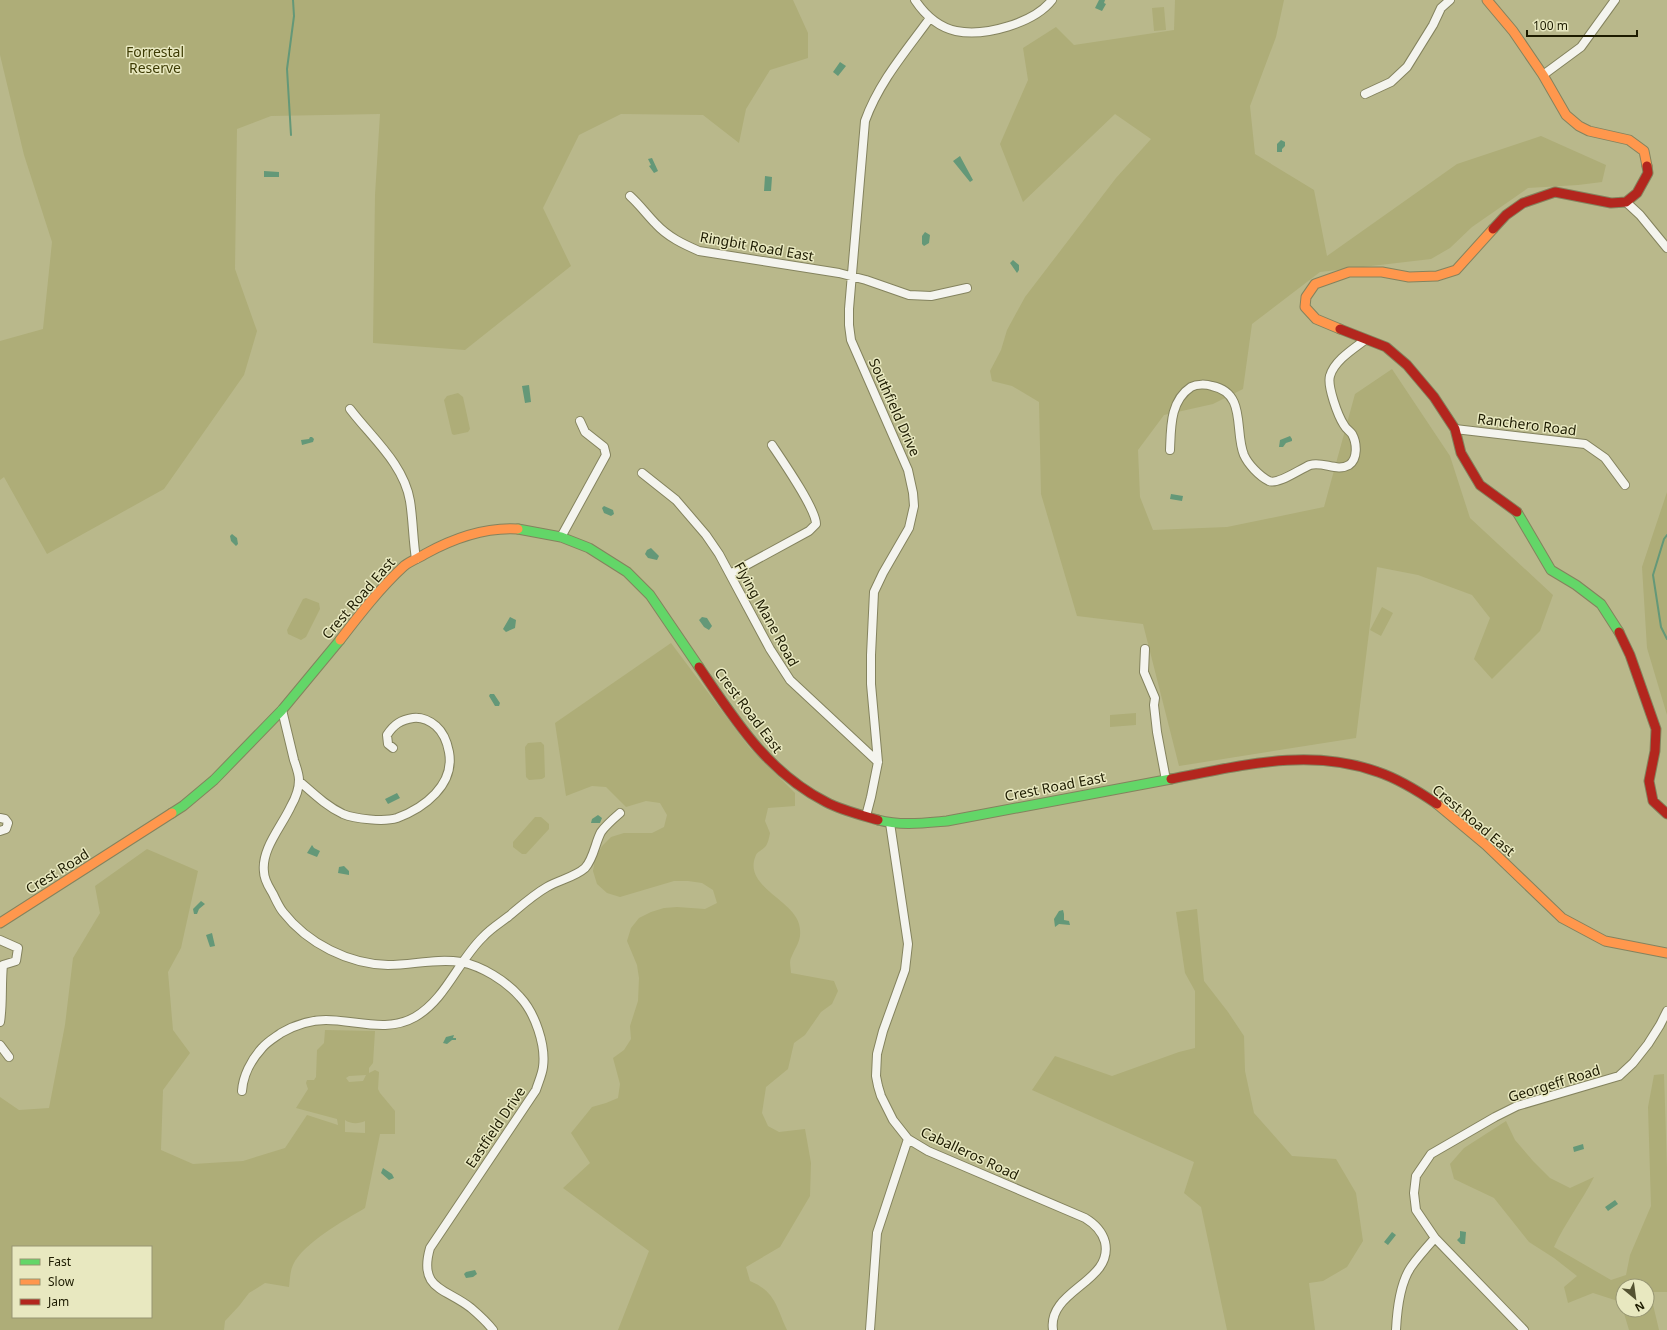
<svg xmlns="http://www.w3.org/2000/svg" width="1667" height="1330" viewBox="0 0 1667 1330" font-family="'Noto Sans',sans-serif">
	<rect width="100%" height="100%" fill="#b9b88b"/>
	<!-- green -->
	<path fill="#aead78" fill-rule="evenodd" d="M 0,0 L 793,0 L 808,33 L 808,58 L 770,70 L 746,109 L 739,143 L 703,115 L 621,114 L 579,135 L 543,208 L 571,266 L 465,350 L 373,343 L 375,195 L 380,114 L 271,116 L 237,129 L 235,269 L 257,331 L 244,375 L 164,489 L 47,554 L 4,477 L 0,480 L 0,341 L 43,329 L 52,242 L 24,155 L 0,55 Z
		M 1175,0 L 1284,0 L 1276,37 L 1250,106 L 1255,154 L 1314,190 L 1327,256 L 1457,164 L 1541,136 L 1606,165 L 1602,182 L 1578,185 L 1528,188 L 1472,227 L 1450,248 L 1431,259 L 1320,272 L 1252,324 L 1243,389 L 1213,404 L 1164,415 L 1138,450 L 1140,497 L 1153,530 L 1227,527 L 1324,507 L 1355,394 L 1392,369 L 1450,456 L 1470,518 L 1553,595 L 1540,631 L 1492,679 L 1474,659 L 1490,618 L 1472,595 L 1418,575 L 1377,567 L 1356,738 L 1179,766 L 1143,624 L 1077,616 L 1041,494 L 1039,402 L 1012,386 L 992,381 L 990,371 L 1001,350 L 1007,330 L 1025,297 L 1116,178 L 1151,139 L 1115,114 L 1023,202 L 1000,144 L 1028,80 L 1023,48 L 1056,27 L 1074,45 L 1174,30 Z
		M 1164,7 L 1166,30 L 1154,31 L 1152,8 Z
		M 458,393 L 463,397 L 470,429 L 468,432 L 454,435 L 452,434 L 444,400 L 447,396 Z
		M 1667,492 L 1667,715 L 1647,648 L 1642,567 Z
		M 306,598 L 319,603 L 320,609 L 306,637 L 301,640 L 288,634 L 287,630 L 303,599 Z
		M 1382,607 L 1393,613 L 1381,636 L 1370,630 Z
		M 671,643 L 749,747 L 795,793 L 795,806 L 768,808 L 765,821 L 770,833 C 769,838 768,844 765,847 C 762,850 757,852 756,855 C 742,886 792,899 799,924 C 803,940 796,945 791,958 C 789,962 791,969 791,973 L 834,981 L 838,991 L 832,1004 L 821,1012 L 805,1035 L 794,1043 L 788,1069 L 766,1087 L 762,1113 L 768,1126 L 779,1132 L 805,1129 L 811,1163 L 810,1196 L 780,1247 L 746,1267 L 750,1281 C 776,1292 776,1307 787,1330 L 618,1330 L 649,1251 L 563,1188 L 590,1163 L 571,1133 L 592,1107 L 606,1103 L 618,1098 L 620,1084 L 613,1058 L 624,1050 L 631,1039 L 630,1026 L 638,1001 L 639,978 L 637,965 L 627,941 L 631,928 L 639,918 L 651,912 L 664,908 L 677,907 L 705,909 L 717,903 L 713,890 L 702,883 L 688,881 L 674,881 L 620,897 L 607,893 L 597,884 L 593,871 L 595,859 L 602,846 L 611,837 L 624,833 L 652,833 L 664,827 L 667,815 L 660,803 L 646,801 L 626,807 L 606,787 L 592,786 L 566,796 L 555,723 Z
		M 1136,713 L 1136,725 L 1110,727 L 1110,715 Z
		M 541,742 L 544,745 L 545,777 L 542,779 L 529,780 L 526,777 L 525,747 L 528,743 Z
		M 535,817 L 541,817 L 549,824 L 549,829 L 526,854 L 522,854 L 513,847 L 513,842 Z
		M 147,849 L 198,871 L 181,948 L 168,972 L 173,1030 L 190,1053 L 163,1090 L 161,1150 L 193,1164 L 243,1161 L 285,1148 L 307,1115 L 338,1125 L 337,1119 L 296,1108 L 308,1089 L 306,1083 L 307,1080 L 314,1080 L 316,1077 L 317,1050 L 324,1043 L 325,1030 L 375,1031 L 373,1063 L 369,1068 L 369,1073 L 375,1070 L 379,1072 L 378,1089 L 380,1093 L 395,1111 L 395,1134 L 380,1134 L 365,1208 C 345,1220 303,1243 293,1265 C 290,1271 290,1280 289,1287 L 265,1283 L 249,1293 L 239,1306 L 225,1321 L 224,1330 L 0,1330 L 0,1097 L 19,1110 L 49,1108 L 65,1025 L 73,958 L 100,913 L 95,886 ZM 366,1075 L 363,1081 L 349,1082 L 346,1078 L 349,1076 ZM 345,1120 C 350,1124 359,1124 365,1121 L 365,1133 L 345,1132 ZM 13,1247 L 151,1247 L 151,1317 L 13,1317 Z
		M 1197,909 L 1204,981 L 1228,1012 L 1244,1036 L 1245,1071 L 1254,1113 L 1292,1156 L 1336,1159 L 1356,1193 L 1363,1241 L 1347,1267 L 1323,1281 L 1309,1283 L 1315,1330 L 1227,1330 L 1201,1207 L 1184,1193 L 1194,1162 L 1032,1090 L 1055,1056 L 1112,1076 L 1179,1052 L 1195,1048 L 1195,991 L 1185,973 L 1176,912 Z
		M 1664,1074 L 1667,1168 L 1667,1292 L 1650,1292 L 1659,1330 L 1629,1330 L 1623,1310 L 1647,1310 L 1647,1286 L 1623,1286 L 1623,1309 L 1621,1302 L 1593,1293 L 1568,1303 L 1564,1287 L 1577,1276 L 1554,1258 L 1529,1242 L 1494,1198 L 1454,1179 L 1450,1164 L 1464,1148 L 1506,1121 L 1515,1140 L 1533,1161 L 1550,1178 L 1570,1188 L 1594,1177 C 1582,1201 1565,1223 1554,1247 L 1611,1280 L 1626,1275 L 1630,1255 L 1651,1206 L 1648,1107 L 1654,1075 Z"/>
	<!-- water -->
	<path fill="#649878" d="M 1099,0 L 1105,0 L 1104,3 L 1106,4 L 1102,11 L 1095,8 Z
		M 840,62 L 846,66 L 838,76 L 833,72 Z
		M 1281,140 L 1285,142 L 1285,146 L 1282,149 L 1282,152 L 1277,152 L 1277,144 Z
		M 960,156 L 973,180 L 970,182 L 953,161 Z
		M 652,158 L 658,171 L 654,173 L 649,166 L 651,165 L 648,159 Z
		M 264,171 L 279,172 L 279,177 L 264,177 Z
		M 765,176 L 772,177 L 771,191 L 764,191 Z
		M 925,232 L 930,235 L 929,243 L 924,246 L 922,244 L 922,236 Z
		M 1013,260 L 1019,265 L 1019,270 L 1017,273 L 1010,263 Z
		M 529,385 L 531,402 L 525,403 L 522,386 Z
		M 1290,436 L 1292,439 L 1292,441 L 1286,443 L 1283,447 L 1279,447 L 1280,440 Z
		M 310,437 L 312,437 L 314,439 L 313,442 L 302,445 L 301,440 L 309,439 Z
		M 1171,494 L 1183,496 L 1182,501 L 1170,499 Z
		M 604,506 L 613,510 L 614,514 L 611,516 L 604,513 L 602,508 Z
		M 232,534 L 237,538 L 238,544 L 236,546 L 231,541 L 230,536 Z
		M 651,548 L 659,556 L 657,560 L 648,558 L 645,554 L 647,550 Z
		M 510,617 L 516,620 L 515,628 L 506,632 L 503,629 Z
		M 702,617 L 707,618 L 712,626 L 709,630 L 704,627 L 699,620 Z
		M 490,694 L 494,694 L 500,703 L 499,706 L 495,706 L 489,696 Z
		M 397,793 L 400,798 L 388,804 L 385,799 Z
		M 598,815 L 602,818 L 600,823 L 591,823 L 592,819 Z
		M 312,845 L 314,848 L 320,851 L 317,857 L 307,853 Z
		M 344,866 L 349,871 L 349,875 L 338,873 L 339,867 Z
		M 201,901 L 205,904 L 199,909 L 197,914 L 194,914 L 193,909 Z
		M 1063,910 L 1064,914 L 1064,920 L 1069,921 L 1070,925 L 1059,924 L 1055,927 L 1054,919 L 1059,911 Z
		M 212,933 L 215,946 L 210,947 L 206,935 Z
		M 454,1035 L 453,1038 L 456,1038 L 456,1040 L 452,1040 L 447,1044 L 443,1043 L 446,1037 Z
		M 1583,1144 L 1584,1149 L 1574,1152 L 1573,1147 Z
		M 383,1168 L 392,1174 L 394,1178 L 389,1180 L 381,1173 Z
		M 1615,1200 L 1618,1204 L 1608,1211 L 1605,1207 Z
		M 1460,1231 L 1466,1232 L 1465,1244 L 1461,1244 L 1457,1240 L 1460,1237 Z
		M 1392,1232 L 1396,1235 L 1388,1245 L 1384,1242 Z
		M 475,1270 L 477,1274 L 473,1277 L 466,1278 L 464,1274 L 466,1272 Z"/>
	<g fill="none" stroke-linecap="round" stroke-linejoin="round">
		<!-- stream -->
		<path stroke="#649878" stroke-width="2" d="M 291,135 L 287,69 L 294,16 L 293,0
			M 1667,535 L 1664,539 L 1653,575 L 1661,627 L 1667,639"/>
		<defs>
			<path id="street" d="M 915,0 C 925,15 938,27 956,31 C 985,37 1034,23 1052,0
				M 1543,75 L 1581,47 L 1615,0
				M 1365,94 L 1391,82 L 1407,67 L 1433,25 L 1441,8 L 1450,0
				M 630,196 C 640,205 647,215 656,224 C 668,237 683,244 699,251 L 839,273 L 866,280 L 909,295 L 931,296 L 967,288
				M 1626,202 L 1640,215 L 1667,248
				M 350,409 C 371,437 404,464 410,501 C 413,520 413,540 416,559
				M 1455,429 L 1585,444 L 1605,458 L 1625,485
				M 1170,450 C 1171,427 1170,401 1191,387 C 1197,384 1206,384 1212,386 C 1247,393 1234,431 1244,455 C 1248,464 1259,476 1269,481 C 1278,485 1300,469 1310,465 C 1323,461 1337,472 1349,465 C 1358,459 1357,443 1352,434 C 1350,431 1346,429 1344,425 C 1338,416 1327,386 1330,376 C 1334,361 1353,349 1365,340
				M 642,473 L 676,500 L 706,535 L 719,554 L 770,649 L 790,680 L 878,762
				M 561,537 L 606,455 L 604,447 L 585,432 L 580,421
				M 730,574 L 809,531 L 816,524 C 816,509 782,460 772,445
				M 1145,649 L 1144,672 L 1155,698 L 1154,705 L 1157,732 L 1166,780
				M 282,710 C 286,726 290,743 294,760 C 296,766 299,774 299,780 C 299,788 295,799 291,806 C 282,826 261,849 264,872 C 264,880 269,887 273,894 C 276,900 279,907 283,912 C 308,944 349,964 388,965 C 413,965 436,958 461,962 C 482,966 506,981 520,997 C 535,1013 546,1045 543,1067 C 542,1075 538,1083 536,1090 L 430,1248 C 418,1290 446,1288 471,1308 C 478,1314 487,1322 493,1330
				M 299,781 C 313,793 326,806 343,814 C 355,819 384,822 397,818 C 424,808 455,785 449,752 C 447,741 444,733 436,726 C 430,721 421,717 413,718 C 401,720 394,724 387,735 L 388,744 L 393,748
				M 866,816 L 871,797 L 878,762 L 871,684 L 871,655 L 874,592 L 883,573 L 909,528 L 914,506 L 913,493 L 908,470 L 851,340 L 849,325 L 849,309 L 865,121 C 879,82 906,51 930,18
				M 0,818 L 5,819 L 8,823 L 6,829 L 0,831
				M 890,823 L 908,944 L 905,970 L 883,1031 L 877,1054 L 876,1076 L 878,1086 L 881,1096 L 893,1120 L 908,1139 L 928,1151 L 1085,1218 C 1095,1224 1102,1231 1105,1242 C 1114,1282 1047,1290 1053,1330
				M 0,940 L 18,948 L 16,961 L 3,965 C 1,984 3,1003 0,1022
				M 0,1045 L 9,1057
				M 242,1091 C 243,1076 251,1060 262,1048 C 267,1042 274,1038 281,1033 C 295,1025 309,1020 326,1020 C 356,1020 387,1033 415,1017 C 446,999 458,961 483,937 C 490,929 500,923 509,916 C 521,906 533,895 547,887 C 559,880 575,877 585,868 C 594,858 595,843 601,832 C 606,825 613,819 620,813
				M 870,1330 L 877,1233 L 908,1139
				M 1396,1330 C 1397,1310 1400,1283 1411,1267 C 1418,1257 1427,1247 1435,1238
				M 1524,1330 L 1435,1238 L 1416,1210 L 1414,1193 L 1416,1176 L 1431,1154 L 1495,1117 L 1517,1106 L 1619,1076 L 1633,1063 L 1648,1044 L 1660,1025 L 1667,1011"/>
			<path id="fast" d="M 1517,512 L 1551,570 L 1576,585 L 1601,604 L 1619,632
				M 518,529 L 561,537 L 589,548 L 627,572 L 650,595 L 699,667
				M 172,813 L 183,806 L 214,780 L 282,710 L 340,640
				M 878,820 C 901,826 924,823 947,821 L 1171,779"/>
			<path id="slow" d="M 1487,0 L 1513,31 L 1543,75 L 1566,115 L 1579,126 L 1589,131 L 1629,140 L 1644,151 L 1647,166
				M 1340,329 L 1316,319 L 1305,307 L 1306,297 L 1315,284 L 1349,272 L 1382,272 L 1409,277 L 1437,276 L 1456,270 L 1493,229
				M 340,640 C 360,614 380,588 404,566 C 410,561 419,558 425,554 C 454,538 485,527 518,529
				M 1437,804 L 1486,845 L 1562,918 L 1605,941 L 1667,953
				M 0,923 L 172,813"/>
			<path id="jam" d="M 1493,229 L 1506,215 L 1523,203 L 1555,192 L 1611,203 L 1626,202 L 1637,193 L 1648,173 L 1647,166
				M 1340,329 L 1386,347 L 1407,365 L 1434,397 L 1455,429 L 1461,453 L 1480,485 L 1517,512
				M 1619,632 L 1630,655 L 1656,729 L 1655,751 L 1649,781 L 1653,801 L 1667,814
				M 699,667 C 735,720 767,772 826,802 C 841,810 861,815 878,820
				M 1171,779 C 1240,766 1309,747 1378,772 C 1396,778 1421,793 1437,804"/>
		</defs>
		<!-- street casing -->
		<use href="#street" stroke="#84835e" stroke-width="10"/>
		<!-- fast casing -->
		<use href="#fast" stroke="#84835e" stroke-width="11"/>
		<!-- slow casing -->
		<use href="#slow" stroke="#84835e" stroke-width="11"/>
		<!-- jam casing -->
		<use href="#jam" stroke="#84835e" stroke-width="11"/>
		<!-- street -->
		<use href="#street" stroke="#f4f4ee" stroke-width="8"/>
		<!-- fast -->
		<use href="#fast" stroke="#63d668" stroke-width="9"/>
		<!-- slow -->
		<use href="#slow" stroke="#ff974d" stroke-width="9"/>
		<!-- jam -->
		<use href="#jam" stroke="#b3261e" stroke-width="9"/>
	</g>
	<g text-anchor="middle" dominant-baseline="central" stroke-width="3" stroke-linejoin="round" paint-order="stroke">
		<!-- park labels -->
		<g font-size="14" fill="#3d3b04" stroke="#e8e8c0">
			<text x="155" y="51">Forrestal<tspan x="155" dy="16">Reserve</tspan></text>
		</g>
		<!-- street labels -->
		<g font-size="14" fill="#1d1b00" stroke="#e8e8c0">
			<text transform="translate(757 246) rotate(10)">Ringbit Road East</text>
			<text transform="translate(895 407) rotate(66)">Southfield Drive</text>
			<text transform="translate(1527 424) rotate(7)">Ranchero Road</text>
			<text transform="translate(358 598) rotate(-49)">Crest Road East</text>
			<text transform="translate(767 614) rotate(61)">Flying Mane Road</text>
			<text transform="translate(749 710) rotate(53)">Crest Road East</text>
			<text transform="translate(1055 786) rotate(-11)">Crest Road East</text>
			<text transform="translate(1474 820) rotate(40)">Crest Road East</text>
			<text transform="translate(57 871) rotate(-32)">Crest Road</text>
			<text transform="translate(1554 1083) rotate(-17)">Georgeff Road</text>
			<text transform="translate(495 1127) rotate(-56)">Eastfield Drive</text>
			<text transform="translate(970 1153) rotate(25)">Caballeros Road</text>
		</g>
	</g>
	<!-- legend -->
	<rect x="12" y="1246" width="140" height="72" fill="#e8e8c0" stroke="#979673"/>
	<rect x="20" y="1259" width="20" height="6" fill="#63d668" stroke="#979673"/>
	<text x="48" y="1266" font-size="12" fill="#1d1b00">Fast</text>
	<rect x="20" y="1279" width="20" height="6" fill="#ff974d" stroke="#979673"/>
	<text x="48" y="1286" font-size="12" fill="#1d1b00">Slow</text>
	<rect x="20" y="1299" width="20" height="6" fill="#b3261e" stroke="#979673"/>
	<text x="48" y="1306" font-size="12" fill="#1d1b00">Jam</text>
	<!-- north arrow -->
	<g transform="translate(1635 1298) rotate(151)"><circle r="19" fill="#e8e8c0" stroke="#979673"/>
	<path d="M0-3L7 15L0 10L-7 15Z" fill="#545231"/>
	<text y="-6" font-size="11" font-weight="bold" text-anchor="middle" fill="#1d1b00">N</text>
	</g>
	<!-- scale -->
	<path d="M1527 30v6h110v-6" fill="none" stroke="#1d1b00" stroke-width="2"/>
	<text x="1533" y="30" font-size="12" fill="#1d1b00" stroke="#e8e8c0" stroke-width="3" paint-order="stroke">100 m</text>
</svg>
